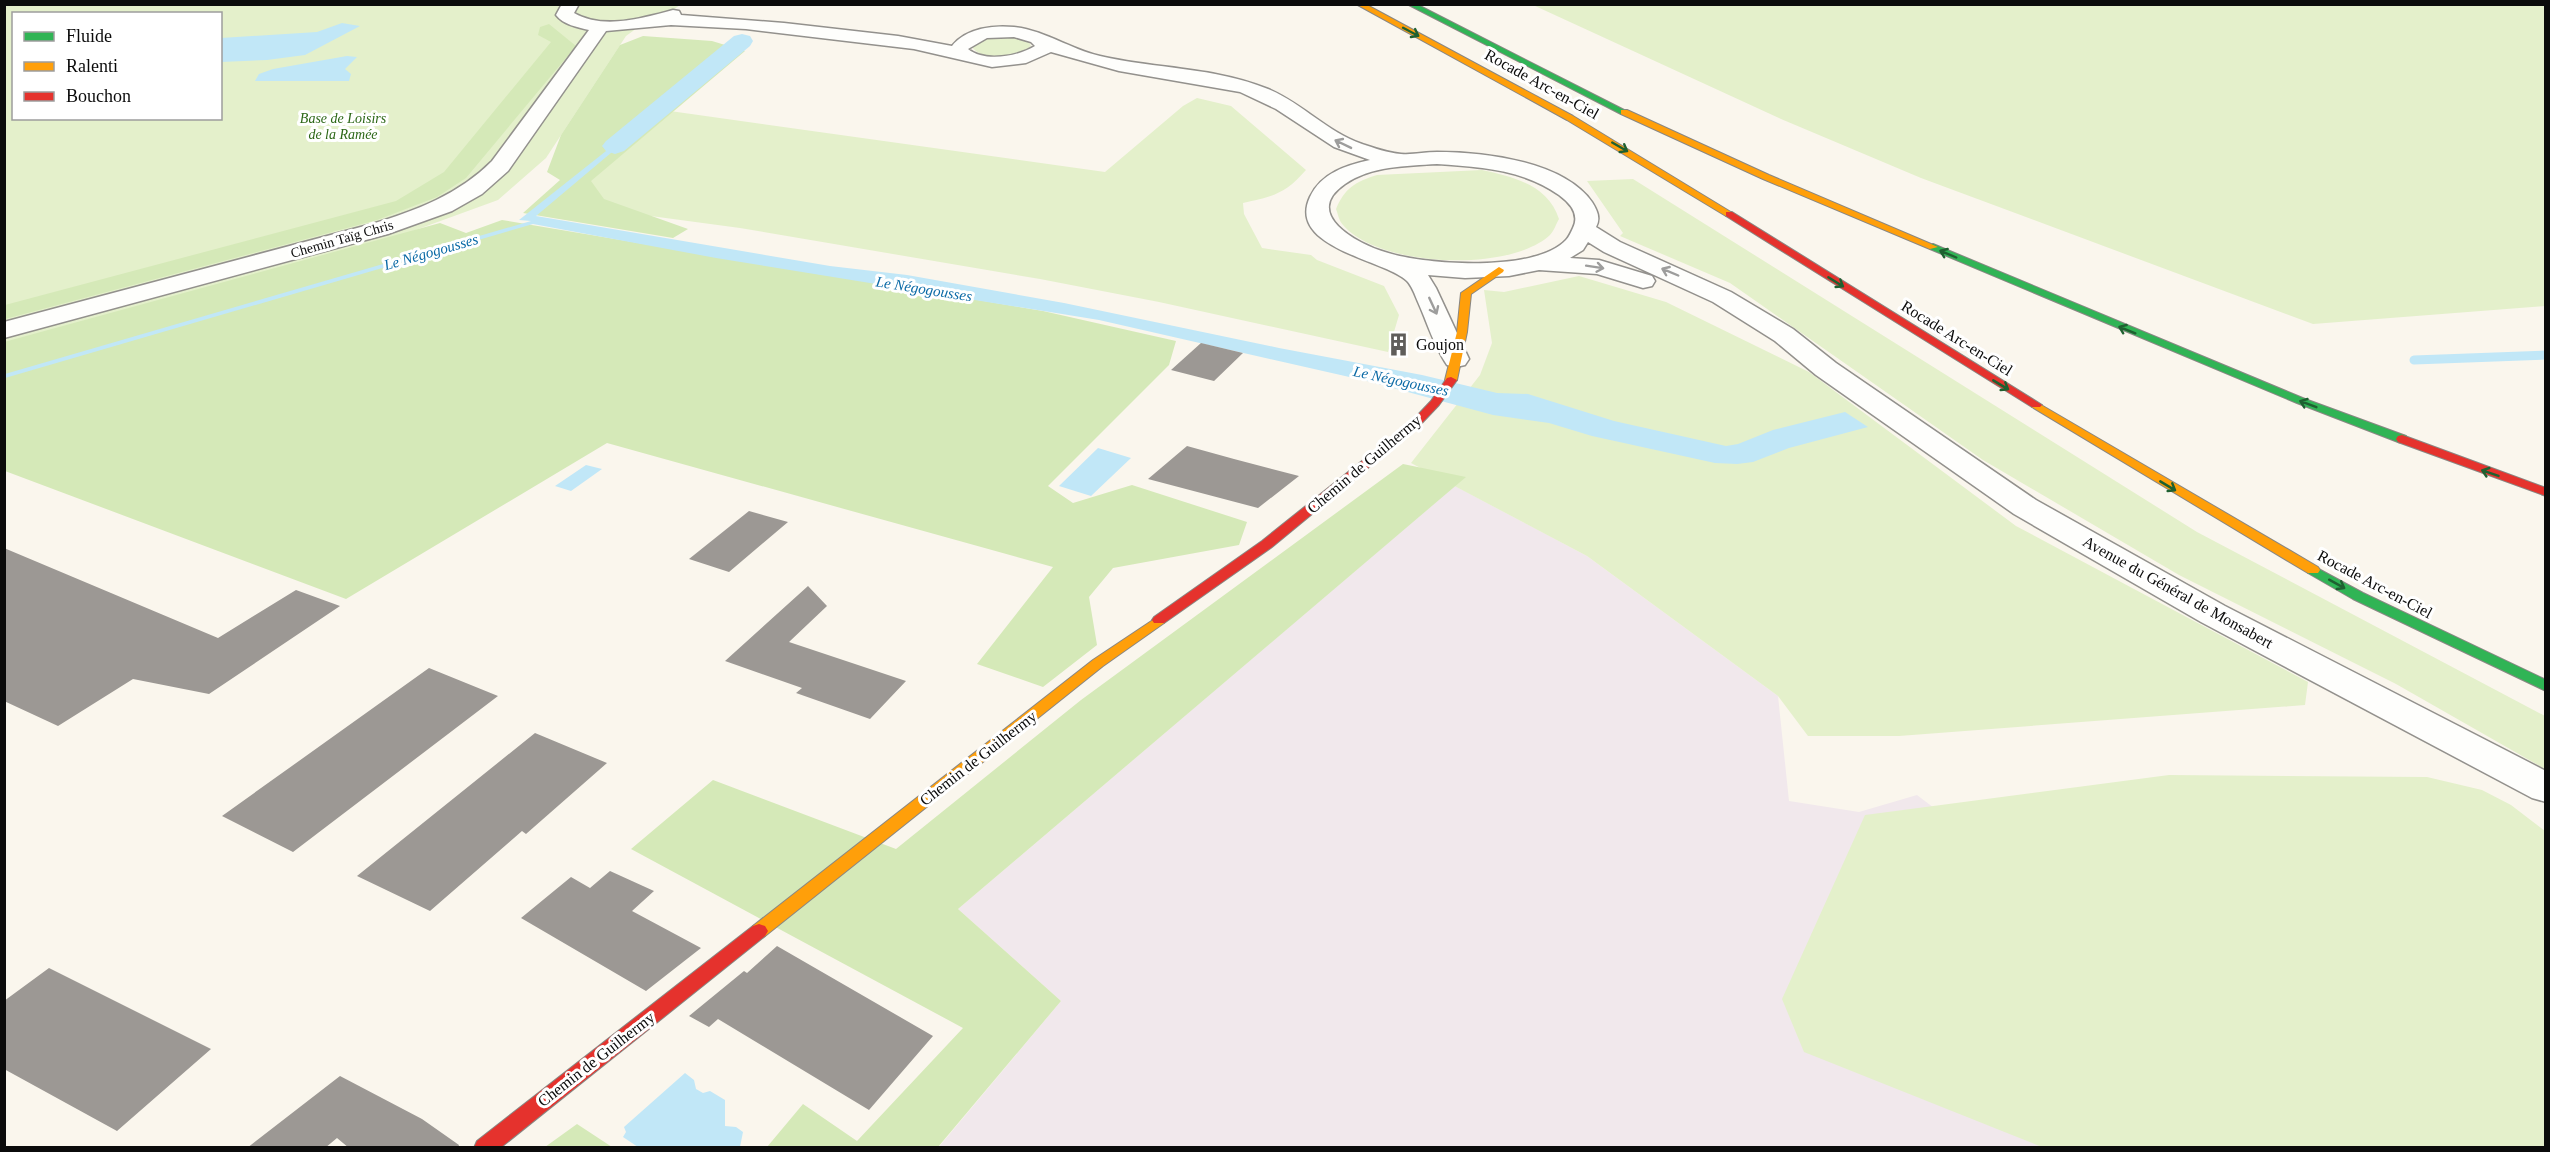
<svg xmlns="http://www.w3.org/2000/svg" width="2550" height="1152" viewBox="0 0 2550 1152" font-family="Georgia,serif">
	<rect width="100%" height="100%" fill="#faf6ed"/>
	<!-- industrial -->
	<path fill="#f1e8ec" d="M 1455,486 L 1587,556 L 1778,696 L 1789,801 L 1859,812 L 1917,795 L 1955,824 L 2178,1148 L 938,1148 L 1061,1001 L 958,909 Z"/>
	<!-- green -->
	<path fill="#e4f0cb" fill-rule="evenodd" d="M 5,5 L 680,5 L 670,12 L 651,18 L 626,36 L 546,158 L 498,200 L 402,235 L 5,348 ZM 14,14 L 220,14 L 220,118 L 14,118 Z
		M 1533,5 L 2545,5 L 2545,306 L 2313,324 L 1921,178 L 1781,119 Z
		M 1010,36 L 1027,39 L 1031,46 C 1019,57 982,62 972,47 L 980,40 Z
		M 1197,98 L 1231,106 L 1306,170 C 1285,194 1274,196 1243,203 L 1244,214 L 1262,248 L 1311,255 L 1317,260 L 1384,286 L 1399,315 L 1388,352 L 1159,302 L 1040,279 L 740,228 L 606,210 L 552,207 L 670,111 L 1105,172 L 1183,106 Z
		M 1482,170 C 1514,177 1548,185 1559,219 C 1556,224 1554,231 1550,235 C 1509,273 1379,267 1343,225 C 1339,221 1338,214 1336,209 C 1345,188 1355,182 1377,175 Z
		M 1633,179 L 2197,532 L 2545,716 L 2545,769 L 2396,684 L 2179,575 L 1983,460 L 1730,283 L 1620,236 L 1623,233 L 1587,181 Z
		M 1579,276 L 1666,302 L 1809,372 L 2016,526 L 2308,682 L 2305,705 L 1899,736 L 1808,736 L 1778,696 L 1587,556 L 1411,463 L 1480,375 L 1492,343 L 1484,290 L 1504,292 Z
		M 2169,775 L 2427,777 L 2482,790 L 2511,805 L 2545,831 L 2545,1147 L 2042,1147 L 1804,1052 L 1782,999 L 1865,815 Z"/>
	<!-- forest -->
	<path fill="#d5e9b8" d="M 549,24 L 576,46 L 466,178 L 437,197 L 377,220 L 5,319 L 5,305 L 396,201 L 444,172 L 551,42 L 538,35 L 540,27 Z
		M 643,36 L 712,41 L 745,51 L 591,181 L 604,199 L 688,229 L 673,238 L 523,213 L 560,180 L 547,172 L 561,135 L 620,45 Z
		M 502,220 L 1043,311 L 1176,341 L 1169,365 L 1048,486 L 1073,503 L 1132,485 L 1247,522 L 1239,545 L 1113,568 L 1089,597 L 1097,645 L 1043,687 L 977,664 L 1053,567 L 607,443 L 346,599 L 5,471 L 4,342 L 440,223 L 466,233 Z
		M 1403,464 L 1466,477 L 958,909 L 1061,1001 L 938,1147 L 767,1147 L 803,1104 L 857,1141 L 963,1028 L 631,849 L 713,780 L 896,849 L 1081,700 Z
		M 577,1124 L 612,1147 L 545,1147 Z"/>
	<!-- water -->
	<path fill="#c1e7f7" d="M 342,23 L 360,26 L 305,55 L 267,60 L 221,62 L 221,38 L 317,32 Z
		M 739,40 L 744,41 L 536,216 L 830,266 L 907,275 L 1064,303 L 1279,348 L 1422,375 L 1497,393 L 1528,394 L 1614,421 L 1726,446 L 1738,444 L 1773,430 L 1845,412 L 1868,427 L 1789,448 L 1753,462 L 1737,464 L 1715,463 L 1592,436 L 1549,423 L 1493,415 L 1367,381 L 1099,320 L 716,258 L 533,224 L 5,378 L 5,374 L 531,221 L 519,220 L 673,98 L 725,55 Z
		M 347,56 L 357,57 L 345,69 L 351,74 L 349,81 L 255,81 L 259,74 L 273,69 Z
		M 1098,448 L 1131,458 L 1091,496 L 1059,486 Z
		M 586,465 L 602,469 L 571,491 L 555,486 Z
		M 685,1073 L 694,1080 L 696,1089 L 703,1093 L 710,1091 L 725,1100 L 725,1126 L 736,1127 L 743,1132 L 740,1147 L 638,1147 L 623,1137 L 626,1132 L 624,1127 Z"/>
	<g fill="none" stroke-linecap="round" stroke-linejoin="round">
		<!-- stream -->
		<path stroke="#c1e7f7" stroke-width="9" d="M 2414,360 L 2546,355"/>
		<!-- canal -->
		<path fill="#c1e7f7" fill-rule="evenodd" d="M 742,34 L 750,36 L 753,41 L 750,46 L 624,151 L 615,154 L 606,151 L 602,146 L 606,141 L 734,36 Z"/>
	</g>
	<!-- building -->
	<path fill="#9c9894" d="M 1201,343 L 1243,353 L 1214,381 L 1171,370 Z
		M 1187,446 L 1234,459 L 1299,476 L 1258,508 L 1148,479 Z
		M 749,511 L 788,522 L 729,572 L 689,559 Z
		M 4,548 L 218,638 L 296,590 L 340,606 L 209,694 L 133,679 L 58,726 L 4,701 Z
		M 808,586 L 827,606 L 789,642 L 906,681 L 870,719 L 796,693 L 802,688 L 725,661 Z
		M 429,668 L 498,696 L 293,852 L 222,816 Z
		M 535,733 L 607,763 L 526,834 L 522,831 L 430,911 L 357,876 Z
		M 610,871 L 654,891 L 632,911 L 701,948 L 646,991 L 521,918 L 571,877 L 590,888 Z
		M 777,946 L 933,1036 L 869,1110 L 718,1019 L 709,1027 L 689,1016 L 744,971 L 747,973 Z
		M 49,968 L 211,1049 L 117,1131 L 4,1069 L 4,1001 Z
		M 340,1076 L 422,1119 L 459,1145 L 458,1148 L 349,1148 L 337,1138 L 325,1148 L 247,1148 Z"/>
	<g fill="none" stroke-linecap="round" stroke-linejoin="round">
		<defs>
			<path id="street" d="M 562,4 L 579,4 L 574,13 C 604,30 642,18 673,10 L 679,11 L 681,15 L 784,23 L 898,36 L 952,46 C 966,28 993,25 1014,27 C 1044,30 1070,49 1100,56 C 1155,69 1215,67 1268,89 C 1302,103 1327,132 1362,144 C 1374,148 1388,153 1401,154 C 1413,155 1425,152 1437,152 C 1484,152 1563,161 1592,202 C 1597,210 1601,218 1596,227 L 1620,242 L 1731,292 L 1793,329 L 1836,363 L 2036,500 L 2225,606 L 2546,771 L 2546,802 L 2532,798 L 2201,622 L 2014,514 L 1816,375 L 1775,341 L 1713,302 L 1604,252 L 1588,242 L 1583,250 L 1570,258 L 1599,260 L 1652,276 L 1655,281 L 1652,286 L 1643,288 L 1597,274 L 1539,270 L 1509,276 L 1465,278 L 1428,275 L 1436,288 L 1469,359 L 1465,365 L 1456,367 L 1447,365 C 1434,346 1427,322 1418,302 C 1415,295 1412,286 1407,281 C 1386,260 1286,248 1310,197 C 1321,173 1347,165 1370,160 L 1334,147 L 1276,109 L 1240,92 L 1119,71 L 1051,52 L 1026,63 L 992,67 L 914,49 L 746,29 L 671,25 L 606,31 L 508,171 L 482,194 L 452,211 L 388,234 L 4,338 L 4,322 L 372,224 C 417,210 458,195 492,161 L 589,30 C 577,27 564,25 556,15 ZM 1014,37 L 1031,42 L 1035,46 C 1019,56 985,63 968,49 L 987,38 ZM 1437,164 C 1480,167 1522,169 1559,195 C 1570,203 1580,214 1573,228 C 1571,232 1569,237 1566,240 C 1535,273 1424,265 1385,252 C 1358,244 1301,214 1345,184 C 1371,166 1406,166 1437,164 Z"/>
			<path id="fast" d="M 1407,4 L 1416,4 L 1628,112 L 1621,114 Z
				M 1933,244 L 2305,399 L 2406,436 L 2408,439 L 2402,443 L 2398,442 L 2297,403 L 1930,249 L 1930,245 Z
				M 2313,566 L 2363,593 L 2546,680 L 2546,691 L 2353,599 L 2308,573 L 2306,570 Z"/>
			<path id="slow" d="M 1356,4 L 1365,4 L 1573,116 L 1734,214 L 1726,216 L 1567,120 Z
				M 1621,110 L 1627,110 L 1769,175 L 1938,247 L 1930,249 L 1763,179 L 1621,114 Z
				M 1499,267 L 1504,270 L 1503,272 L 1471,294 L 1467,332 L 1457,380 L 1451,383 L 1447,382 L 1445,380 L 1457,332 L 1461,293 Z
				M 2036,402 L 2318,567 L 2320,570 L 2318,573 L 2308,573 L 2032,407 L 2032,403 Z
				M 1159,616 L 1166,620 L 1164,623 L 1103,666 L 765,936 L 759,938 L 753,936 L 750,931 L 753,926 L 1093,660 Z"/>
			<path id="jam" d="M 1726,212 L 1732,212 L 2042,405 L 2040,407 L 2032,407 L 1726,216 Z
				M 1451,377 L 1457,380 L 1439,405 L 1420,425 L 1272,547 L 1164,623 L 1154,623 L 1152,620 L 1154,617 L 1262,541 L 1412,421 L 1431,401 L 1447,378 Z
				M 2402,435 L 2546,488 L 2546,496 L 2398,442 L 2396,439 L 2398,436 Z
				M 759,924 L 765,926 L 768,931 L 765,936 L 500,1148 L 474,1148 L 477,1141 L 753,926 Z"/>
		</defs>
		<!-- street casing -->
		<use href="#street" stroke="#93918d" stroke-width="3"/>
		<!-- fast casing -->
		<use href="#fast" stroke="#898783" stroke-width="2"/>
		<!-- slow casing -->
		<use href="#slow" stroke="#898783" stroke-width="2"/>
		<!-- jam casing -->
		<use href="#jam" stroke="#898783" stroke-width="2"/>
		<!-- street -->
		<use href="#street" fill="#fefefc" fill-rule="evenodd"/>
		<!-- fast -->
		<use href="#fast" fill="#30b455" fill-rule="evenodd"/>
		<!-- slow -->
		<use href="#slow" fill="#ff9f0a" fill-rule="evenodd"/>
		<!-- jam -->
		<use href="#jam" fill="#e5322d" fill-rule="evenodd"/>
	</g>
	<!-- one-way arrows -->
	<defs><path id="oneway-shaft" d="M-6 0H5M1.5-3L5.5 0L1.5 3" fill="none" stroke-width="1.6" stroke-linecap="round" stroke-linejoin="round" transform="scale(1.5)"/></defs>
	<g stroke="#1e6030">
		<use href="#oneway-shaft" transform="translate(1411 32) rotate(28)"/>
		<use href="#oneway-shaft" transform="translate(1620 147) rotate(30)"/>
		<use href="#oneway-shaft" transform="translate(1948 254) rotate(-157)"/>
		<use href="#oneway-shaft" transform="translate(1836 282) rotate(32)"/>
		<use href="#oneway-shaft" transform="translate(2127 330) rotate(-158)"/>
		<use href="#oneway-shaft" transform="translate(2001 385) rotate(31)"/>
		<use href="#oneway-shaft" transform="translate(2308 404) rotate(-159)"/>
		<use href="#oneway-shaft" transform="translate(2490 473) rotate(-161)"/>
		<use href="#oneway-shaft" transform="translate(2168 486) rotate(31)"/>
		<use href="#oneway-shaft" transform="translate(2337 584) rotate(29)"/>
	</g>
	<g stroke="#9d9d9c">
		<use href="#oneway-shaft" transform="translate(1343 144) rotate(-154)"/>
		<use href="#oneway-shaft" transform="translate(1595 267) rotate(9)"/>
		<use href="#oneway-shaft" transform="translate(1670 272) rotate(-157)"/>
		<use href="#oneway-shaft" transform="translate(1433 306) rotate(65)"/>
	</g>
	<!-- icons -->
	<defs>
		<symbol id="building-bare" viewBox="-9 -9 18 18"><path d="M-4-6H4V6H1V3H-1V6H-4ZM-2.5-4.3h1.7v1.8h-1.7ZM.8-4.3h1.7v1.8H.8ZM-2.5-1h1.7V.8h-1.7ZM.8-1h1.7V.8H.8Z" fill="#5f5d5a" stroke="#fff" stroke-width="2.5" paint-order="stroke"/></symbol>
	</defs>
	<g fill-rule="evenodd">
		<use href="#building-bare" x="1382" y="328" width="33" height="33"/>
	</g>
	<g text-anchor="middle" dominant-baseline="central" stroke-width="6" stroke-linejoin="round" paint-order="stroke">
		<!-- far-park labels -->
		<g font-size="14" font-style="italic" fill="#2c6717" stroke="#fff">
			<text x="343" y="118">Base de Loisirs<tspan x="343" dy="16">de la Ramée</tspan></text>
		</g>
		<!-- far-street labels -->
		<g font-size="14" fill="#0b0b0b" stroke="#fff">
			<text transform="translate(342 239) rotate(-16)">Chemin Taïg Chris</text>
		</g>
		<!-- far-water labels -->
		<g font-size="15" font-style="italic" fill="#0b6aa6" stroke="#fff">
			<text transform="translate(431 252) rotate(-16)">Le Négogousses</text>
			<text transform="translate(924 289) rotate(9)">Le Négogousses</text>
			<text transform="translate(1401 381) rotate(12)">Le Négogousses</text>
		</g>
		<!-- street labels -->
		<g font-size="16" fill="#0b0b0b" stroke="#fff">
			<text transform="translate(1542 84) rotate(29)">Rocade Arc-en-Ciel</text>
			<text transform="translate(1957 338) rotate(32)">Rocade Arc-en-Ciel</text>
			<text transform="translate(1364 464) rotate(-40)">Chemin de Guilhermy</text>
			<text transform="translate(2375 584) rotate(28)">Rocade Arc-en-Ciel</text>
			<text transform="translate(2178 592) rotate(29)">Avenue du Général de Monsabert</text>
			<text transform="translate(978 758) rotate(-38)">Chemin de Guilhermy</text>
			<text transform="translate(596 1059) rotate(-38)">Chemin de Guilhermy</text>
		</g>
		<!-- poi labels -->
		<g font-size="16" fill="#0b0b0b" stroke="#fff" text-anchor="start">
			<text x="1416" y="344">Goujon</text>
		</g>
	</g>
	<!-- border -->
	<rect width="2550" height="1152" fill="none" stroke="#0b0b0b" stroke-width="12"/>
	<!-- legend -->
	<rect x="12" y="12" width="210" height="108" fill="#ffffff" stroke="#9d9d9d" stroke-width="1.5"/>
	<rect x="24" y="32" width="30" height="9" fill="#30b455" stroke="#9d9d9d" stroke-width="1.5"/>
	<text x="66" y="42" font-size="18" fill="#0b0b0b">Fluide</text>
	<rect x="24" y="62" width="30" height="9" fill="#ff9f0a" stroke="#9d9d9d" stroke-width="1.5"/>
	<text x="66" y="72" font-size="18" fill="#0b0b0b">Ralenti</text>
	<rect x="24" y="92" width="30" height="9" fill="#e5322d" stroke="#9d9d9d" stroke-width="1.5"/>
	<text x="66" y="102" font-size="18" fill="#0b0b0b">Bouchon</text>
</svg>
